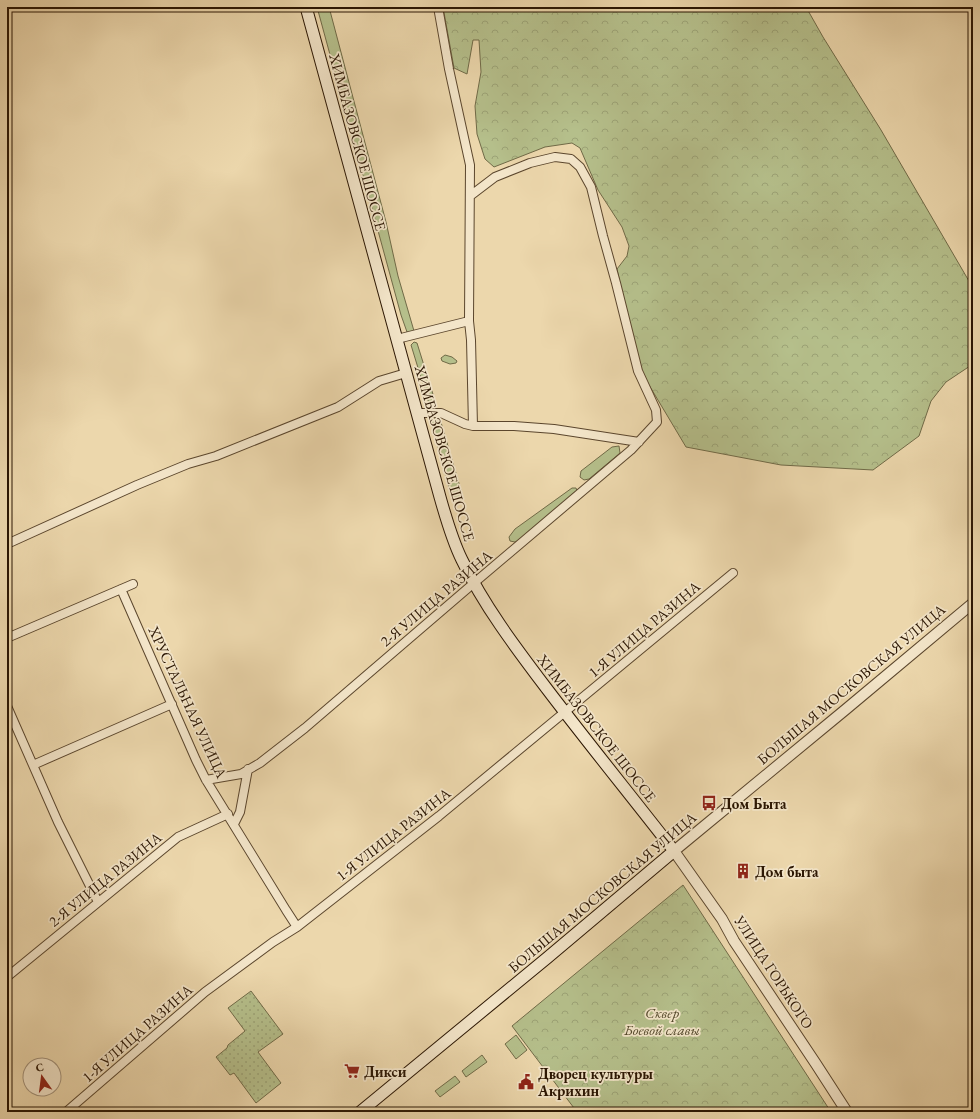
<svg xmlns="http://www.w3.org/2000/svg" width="980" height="1119" viewBox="0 0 980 1119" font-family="'EB Garamond',serif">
	<defs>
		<pattern id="forest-crowns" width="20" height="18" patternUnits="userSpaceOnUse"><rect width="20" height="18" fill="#b5bf8b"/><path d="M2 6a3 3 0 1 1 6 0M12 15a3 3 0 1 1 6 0" fill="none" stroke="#9ca376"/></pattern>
		<pattern id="garden-dots" width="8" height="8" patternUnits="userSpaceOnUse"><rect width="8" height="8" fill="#b5bf8b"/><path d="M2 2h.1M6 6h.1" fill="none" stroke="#9ca376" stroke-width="1.8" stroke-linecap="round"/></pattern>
	</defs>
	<rect width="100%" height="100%" fill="#ecd7ac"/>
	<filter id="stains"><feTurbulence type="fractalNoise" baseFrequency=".005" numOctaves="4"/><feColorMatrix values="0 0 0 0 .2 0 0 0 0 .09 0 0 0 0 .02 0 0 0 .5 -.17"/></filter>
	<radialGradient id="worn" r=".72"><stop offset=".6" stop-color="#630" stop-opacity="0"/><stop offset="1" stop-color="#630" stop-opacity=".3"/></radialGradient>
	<!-- grass -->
	<path fill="#b5bf8b" stroke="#706a47" d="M 317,7 L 329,7 L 386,222 L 398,276 L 414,331 L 412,334 L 407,332 L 401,315 Z
		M 414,342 L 417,343 L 436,404 L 434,408 L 430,407 L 411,345 Z
		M 445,355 L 452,357 L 457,361 L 456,363 L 450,364 L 442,361 L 441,358 Z
		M 436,418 L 440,419 L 463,497 L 462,502 L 457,504 L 452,499 L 433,428 L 432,420 Z
		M 619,446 L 620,453 L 589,479 L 584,480 L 580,477 L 581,471 L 612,447 Z
		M 572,488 L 576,488 L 577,491 L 522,539 L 515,542 L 510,541 L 509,537 L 515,529 Z
		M 516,1035 L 527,1050 L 516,1059 L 505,1044 Z
		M 482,1055 L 487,1062 L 466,1077 L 462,1071 Z
		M 455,1076 L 460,1082 L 440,1097 L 435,1091 Z"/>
	<!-- forest -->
	<path fill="url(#forest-crowns)" stroke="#706a47" d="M 443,7 L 806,7 L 823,37 L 881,130 L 973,288 L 973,364 L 946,382 L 931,401 L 919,436 L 873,470 L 781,465 L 686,447 L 643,375 L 633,343 L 617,269 L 627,256 L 629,246 L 622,227 L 598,190 L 580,148 L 572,143 L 545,147 L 494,167 L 485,159 L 477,134 L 475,106 L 481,72 L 479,40 L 473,40 L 467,74 L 454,68 Z
		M 683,885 L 831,1112 L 577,1112 L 512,1026 Z"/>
	<!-- garden -->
	<path fill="url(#garden-dots)" stroke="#706a47" d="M 251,991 L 283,1034 L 258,1052 L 281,1083 L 256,1103 L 234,1073 L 230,1075 L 216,1057 L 227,1048 L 228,1045 L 245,1031 L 228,1008 Z"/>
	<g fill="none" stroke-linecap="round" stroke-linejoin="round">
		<defs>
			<path id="minor" d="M 438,7 L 449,69 L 470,165 L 469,321 L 471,340 L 473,426
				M 397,339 L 469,321
				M 417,413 L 441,413 L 465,424 L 473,426 L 514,426 L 554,429 L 639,442
				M 7,544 L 137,485 L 188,464 L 216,456 L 338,407 L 379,381 L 406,373
				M 121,589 L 196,760 L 206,780 L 286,910 L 297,927
				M 7,638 L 133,584
				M 7,706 L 58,822 L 98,902
				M 33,765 L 172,704
				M 206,780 L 241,774 L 260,763 L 305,728 L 474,583 L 631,450 L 657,422 L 656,410 L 638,371 L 616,283 L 603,236 L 591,187 L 580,167 L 571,159 L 555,157 L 530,163 L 495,177 L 470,196
				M 234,824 L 240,812 L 248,769
				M 7,977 L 178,837 L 228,814
				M 66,1112 L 205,992 L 273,942 L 297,927 L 439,816 L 733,573"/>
			<path id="tertiary" d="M 847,1112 L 816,1064 L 734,941 L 722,919 L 674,851 L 845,710 L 973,603"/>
			<path id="secondary" d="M 306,7 L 440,497 C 446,518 452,540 462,560 C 484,606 516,648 547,689 C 588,743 632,797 674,851 L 547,958 L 360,1112"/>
		</defs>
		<!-- minor casing -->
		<use href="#minor" stroke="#5b462d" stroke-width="10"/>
		<!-- tertiary casing -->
		<use href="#tertiary" stroke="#5b462d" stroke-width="12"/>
		<!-- secondary casing -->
		<use href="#secondary" stroke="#2b1603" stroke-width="13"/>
		<!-- minor -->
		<use href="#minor" stroke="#f3e5c9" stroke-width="8"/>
		<!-- tertiary -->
		<use href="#tertiary" stroke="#f3e5c9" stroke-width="10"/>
		<!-- secondary -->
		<use href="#secondary" stroke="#f3e5c9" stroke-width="11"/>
	</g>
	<!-- icons -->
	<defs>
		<symbol id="bus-bare" viewBox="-9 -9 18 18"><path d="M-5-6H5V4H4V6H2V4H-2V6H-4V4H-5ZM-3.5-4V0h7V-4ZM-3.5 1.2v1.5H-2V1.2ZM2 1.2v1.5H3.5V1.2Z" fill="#8f2418" stroke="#f3e5c9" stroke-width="2.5" paint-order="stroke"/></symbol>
		<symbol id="building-bare" viewBox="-9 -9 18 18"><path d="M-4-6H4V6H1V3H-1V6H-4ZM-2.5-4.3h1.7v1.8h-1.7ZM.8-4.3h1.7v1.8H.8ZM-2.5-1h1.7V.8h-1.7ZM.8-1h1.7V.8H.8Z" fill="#8f2418" stroke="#f3e5c9" stroke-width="2.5" paint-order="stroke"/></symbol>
		<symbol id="supermarket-bare" viewBox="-9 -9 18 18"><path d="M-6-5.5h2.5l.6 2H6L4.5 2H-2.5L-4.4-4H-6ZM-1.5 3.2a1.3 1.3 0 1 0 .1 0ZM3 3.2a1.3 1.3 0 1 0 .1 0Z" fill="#8f2418" stroke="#f3e5c9" stroke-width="2.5" paint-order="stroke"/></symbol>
		<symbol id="civic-bare" viewBox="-9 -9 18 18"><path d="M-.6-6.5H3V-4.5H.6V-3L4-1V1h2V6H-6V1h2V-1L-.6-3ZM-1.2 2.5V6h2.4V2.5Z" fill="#8f2418" stroke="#f3e5c9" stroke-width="2.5" paint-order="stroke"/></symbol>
	</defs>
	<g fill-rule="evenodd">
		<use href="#bus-bare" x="698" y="792" width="22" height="22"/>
		<use href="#building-bare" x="732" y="860" width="22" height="22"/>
		<use href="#supermarket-bare" x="341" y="1060" width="22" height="22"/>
		<use href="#civic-bare" x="515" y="1071" width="22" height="22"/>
	</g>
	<g text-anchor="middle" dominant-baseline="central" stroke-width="3.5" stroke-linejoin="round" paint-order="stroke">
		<!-- street labels -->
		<g font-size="15" fill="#2b1603" stroke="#f3e5c9">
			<text transform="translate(358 142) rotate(75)">ХИМБАЗОВСКОЕ ШОССЕ</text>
			<text transform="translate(445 453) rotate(74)">ХИМБАЗОВСКОЕ ШОССЕ</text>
			<text transform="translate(436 598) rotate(-40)">2-Я УЛИЦА РАЗИНА</text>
			<text transform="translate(644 629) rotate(-40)">1-Я УЛИЦА РАЗИНА</text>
			<text transform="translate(851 684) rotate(-40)">БОЛЬШАЯ МОСКОВСКАЯ УЛИЦА</text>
			<text transform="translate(188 702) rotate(65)">ХРУСТАЛЬНАЯ УЛИЦА</text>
			<text transform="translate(597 728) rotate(52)">ХИМБАЗОВСКОЕ ШОССЕ</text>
			<text transform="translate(393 834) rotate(-38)">1-Я УЛИЦА РАЗИНА</text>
			<text transform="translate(105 879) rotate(-39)">2-Я УЛИЦА РАЗИНА</text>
			<text transform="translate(602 892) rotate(-40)">БОЛЬШАЯ МОСКОВСКАЯ УЛИЦА</text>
			<text transform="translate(774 972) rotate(57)">УЛИЦА ГОРЬКОГО</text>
			<text transform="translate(137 1033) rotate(-41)">1-Я УЛИЦА РАЗИНА</text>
		</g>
		<!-- poi labels -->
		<g font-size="15" font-weight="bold" fill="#2b1603" stroke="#f3e5c9" text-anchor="start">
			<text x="721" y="803">Дом Быта</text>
			<text x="755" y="871">Дом быта</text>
			<text x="364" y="1071">Дикси</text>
			<text x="538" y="1073">Дворец культуры<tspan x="538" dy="17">Акрихин</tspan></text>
		</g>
		<!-- park labels -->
		<g font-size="15" font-style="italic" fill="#54492c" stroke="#f3e5c9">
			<text x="662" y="1012">Сквер<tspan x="662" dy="17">Боевой славы</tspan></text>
		</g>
	</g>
	<!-- margin -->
	<rect width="980" height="1119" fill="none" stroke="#ecd7ac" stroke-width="24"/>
	<rect x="8" y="8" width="964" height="1103" fill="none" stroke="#2b1603" stroke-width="2"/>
	<rect x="12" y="12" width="956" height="1095" fill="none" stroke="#2b1603"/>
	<!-- north arrow -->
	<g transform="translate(42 1077) rotate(346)"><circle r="19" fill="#f3e5c9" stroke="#a3927a"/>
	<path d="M0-3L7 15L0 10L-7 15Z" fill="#8f2418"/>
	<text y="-6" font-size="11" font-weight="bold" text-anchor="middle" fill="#2b1603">С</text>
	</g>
	<rect width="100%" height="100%" filter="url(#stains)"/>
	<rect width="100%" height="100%" fill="url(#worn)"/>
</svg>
